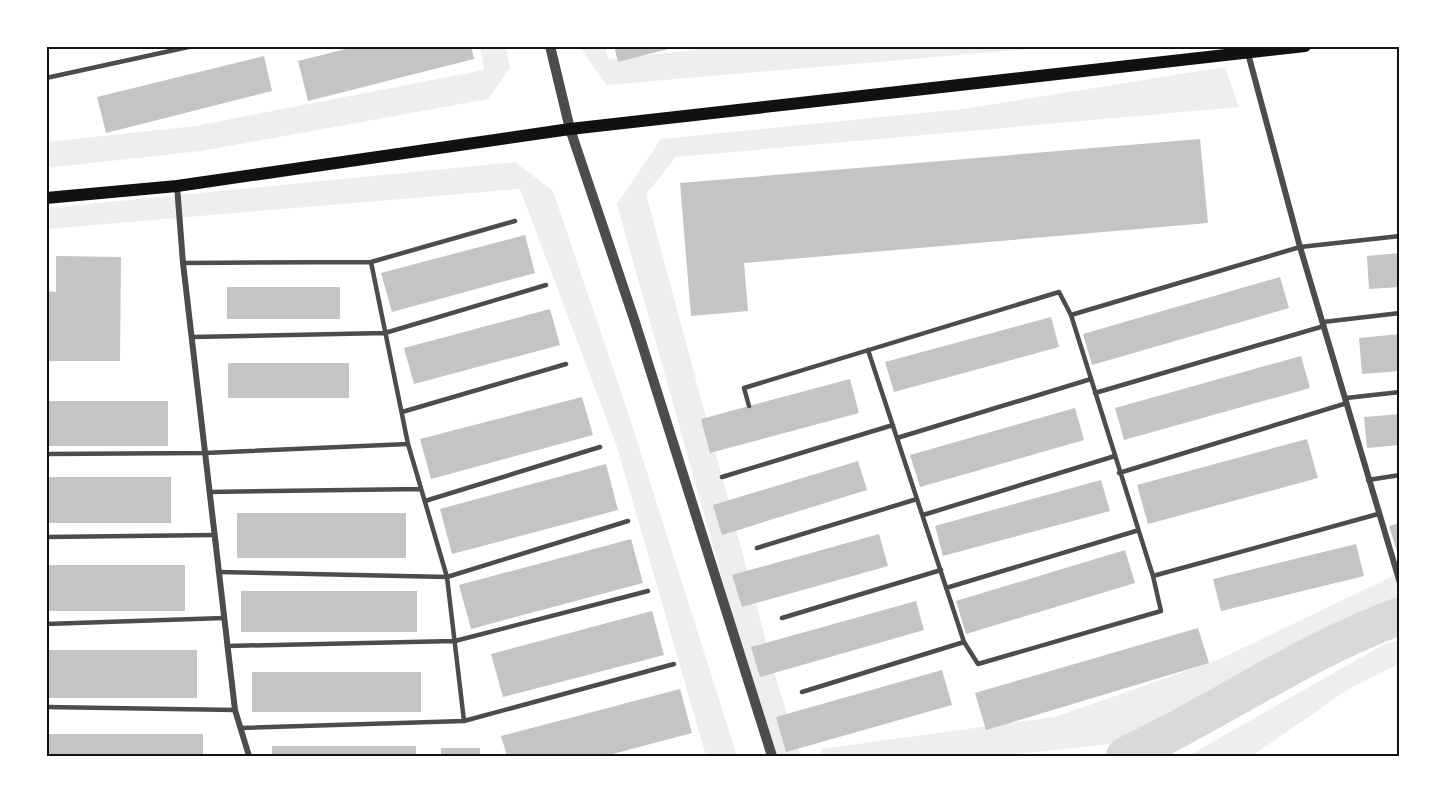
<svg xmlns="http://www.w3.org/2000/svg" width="1446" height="803" viewBox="0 0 1446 803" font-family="'Alegreya Sans',sans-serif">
	<rect width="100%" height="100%" fill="#fff"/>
	<!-- green -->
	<path fill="#eee" d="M 733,46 L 1054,47 L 606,85 L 580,47 L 605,47 L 609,59 Z
		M 480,47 L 506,47 L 510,68 L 488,99 L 201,151 L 47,168 L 47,142 L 195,126 L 484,70 Z
		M 1225,67 L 1239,107 L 676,157 L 646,194 L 777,682 L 801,756 L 777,756 L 743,653 L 617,204 L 661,139 L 963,109 Z
		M 515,162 L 553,191 L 630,419 L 737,756 L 706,756 L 617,447 L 520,189 L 47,229 L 47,208 Z
		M 1399,573 L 1399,603 L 1377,610 L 1155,739 L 999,756 L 821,756 L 821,749 L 1055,717 L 1220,659 Z
		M 1399,640 L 1399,664 L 1347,690 L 1252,756 L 1188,756 L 1383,645 Z"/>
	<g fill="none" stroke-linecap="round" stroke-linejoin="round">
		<!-- river -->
		<path stroke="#d9d9d9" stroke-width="38" d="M 1125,756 C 1217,713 1303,651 1400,616"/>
	</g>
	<!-- building -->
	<path fill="#c4c4c4" d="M 358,46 L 471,46 L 474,59 L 308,101 L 298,61 Z
		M 614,46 L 676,46 L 676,47 L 618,62 Z
		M 264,56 L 272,91 L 106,133 L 97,97 Z
		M 1200,139 L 1208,223 L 744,263 L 748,311 L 691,316 L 680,183 Z
		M 525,235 L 535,273 L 392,312 L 381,273 Z
		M 1400,253 L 1400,287 L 1369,289 L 1367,256 Z
		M 56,256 L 121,257 L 120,361 L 46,361 L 46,291 L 56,292 Z
		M 1280,277 L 1289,308 L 1092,365 L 1083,334 Z
		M 227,287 L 340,287 L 340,319 L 227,319 Z
		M 550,309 L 560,345 L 414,384 L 404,348 Z
		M 1051,317 L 1059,347 L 894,392 L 885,362 Z
		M 1400,334 L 1400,371 L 1362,374 L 1359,338 Z
		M 1301,356 L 1310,388 L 1124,440 L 1115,408 Z
		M 228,363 L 349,363 L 349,398 L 228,398 Z
		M 850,379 L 859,413 L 710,453 L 701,419 Z
		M 582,397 L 593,435 L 431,479 L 420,439 Z
		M 46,401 L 168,401 L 168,446 L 46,446 Z
		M 1075,408 L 1084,440 L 920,487 L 910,455 Z
		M 1400,414 L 1400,445 L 1367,448 L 1364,417 Z
		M 1307,439 L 1318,478 L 1148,524 L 1137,485 Z
		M 858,461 L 867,490 L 722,535 L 713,505 Z
		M 606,464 L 618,510 L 452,554 L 440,509 Z
		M 46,477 L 171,477 L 171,523 L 46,523 Z
		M 1101,480 L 1110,511 L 943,556 L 935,526 Z
		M 237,513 L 406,513 L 406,558 L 237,558 Z
		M 1400,523 L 1400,558 L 1399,558 L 1389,526 Z
		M 879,534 L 888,566 L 742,607 L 732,575 Z
		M 631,539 L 643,583 L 471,629 L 459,585 Z
		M 1356,544 L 1364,576 L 1221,611 L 1213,579 Z
		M 1125,550 L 1135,583 L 966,634 L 956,601 Z
		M 46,565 L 185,565 L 185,611 L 46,611 Z
		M 241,591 L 417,591 L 417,632 L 241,632 Z
		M 916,601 L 924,630 L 760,677 L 751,647 Z
		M 652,611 L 664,655 L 503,697 L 491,654 Z
		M 1198,628 L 1209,663 L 986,730 L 975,693 Z
		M 46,650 L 197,650 L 197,698 L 46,698 Z
		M 942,670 L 952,705 L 786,752 L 776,717 Z
		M 252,672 L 421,672 L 421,712 L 252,712 Z
		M 680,689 L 692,733 L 605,756 L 507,756 L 501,736 Z
		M 46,734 L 203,734 L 203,756 L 46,756 Z
		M 272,746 L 416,746 L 416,756 L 272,756 Z
		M 441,748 L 480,748 L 480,756 L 441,756 Z"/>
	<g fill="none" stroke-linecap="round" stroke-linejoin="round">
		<!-- service -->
		<path stroke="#4c4c4c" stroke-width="4.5" d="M 46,78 L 193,46
			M 371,262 L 408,444 L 447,577 L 464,721
			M 183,263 L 371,262 L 515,221
			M 1323,322 L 1400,313
			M 192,337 L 385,333 L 546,285
			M 868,350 L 964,642 L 978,664 L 1161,611 L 1153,576 L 1071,315
			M 1095,393 L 1324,326
			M 1346,398 L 1400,392
			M 749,406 L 744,388 L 1059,292 L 1071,315 L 1300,247 L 1400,236
			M 402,412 L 566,364
			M 897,438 L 1091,379
			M 46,454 L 205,453 L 408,444
			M 1119,473 L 1347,403
			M 722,477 L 893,425
			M 1368,480 L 1400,475
			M 209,492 L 421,489
			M 425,501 L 600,447
			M 923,515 L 1115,456
			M 46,537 L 214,535
			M 757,548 L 917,499
			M 218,572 L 447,577 L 628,521
			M 1153,576 L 1378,514
			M 946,588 L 1136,531
			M 782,618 L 941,570
			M 46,624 L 224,618
			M 227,646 L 455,641 L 648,591
			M 802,692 L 964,642
			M 46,707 L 235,710
			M 240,728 L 464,721 L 674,664"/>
		<!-- minor -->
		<path stroke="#4c4c4c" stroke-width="6" d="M 1246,46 L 1300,247 L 1400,583
			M 177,186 L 183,263 L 235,710 L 249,756"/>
		<!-- tertiary -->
		<path stroke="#4c4c4c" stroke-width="10" d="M 550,46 L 570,129 L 635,322 L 772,756"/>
		<!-- secondary -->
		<path stroke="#111" stroke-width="12" d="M 46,198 L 177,186 L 570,129 L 1305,46"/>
	</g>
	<!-- border -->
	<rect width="1446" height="803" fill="none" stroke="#ffffff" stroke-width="96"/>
	<rect x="48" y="48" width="1350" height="707" fill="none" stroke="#111" stroke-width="2"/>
</svg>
